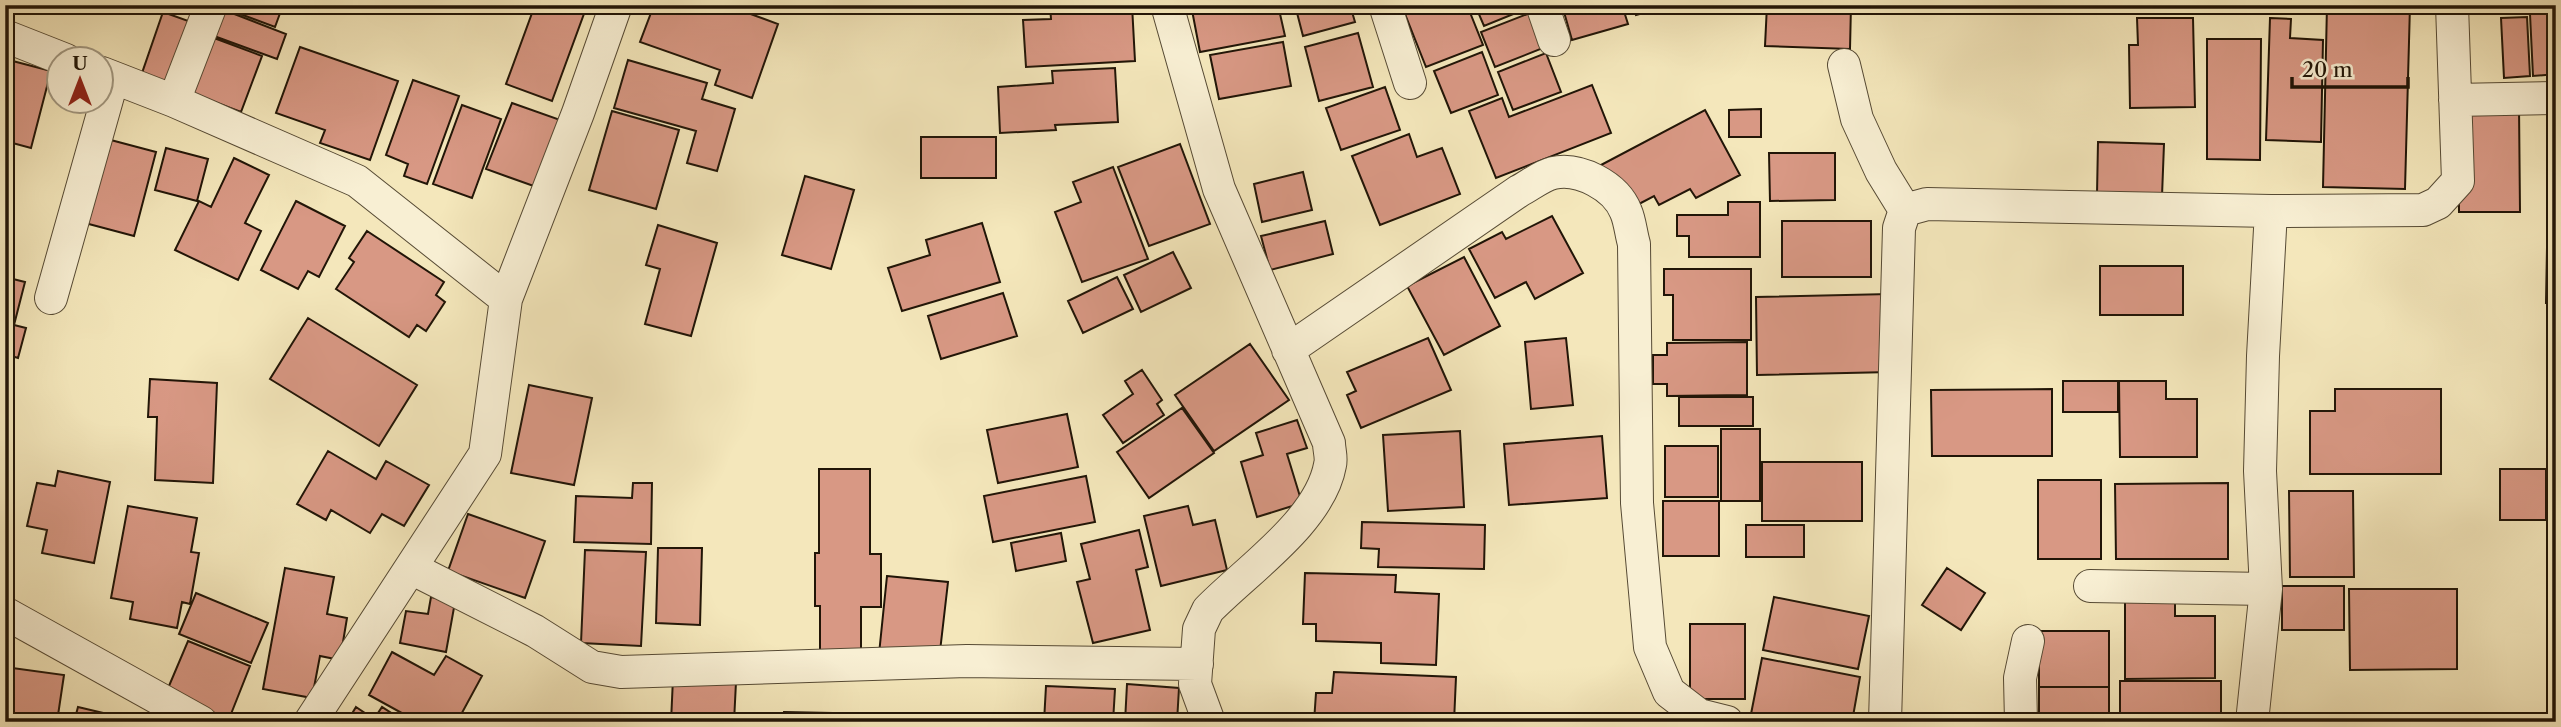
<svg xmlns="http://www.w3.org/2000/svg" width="2561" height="727" viewBox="0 0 2561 727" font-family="'Libre Caslon Text',serif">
	<rect width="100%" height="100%" fill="#f4e7bb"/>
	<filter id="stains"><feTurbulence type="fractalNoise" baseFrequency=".00286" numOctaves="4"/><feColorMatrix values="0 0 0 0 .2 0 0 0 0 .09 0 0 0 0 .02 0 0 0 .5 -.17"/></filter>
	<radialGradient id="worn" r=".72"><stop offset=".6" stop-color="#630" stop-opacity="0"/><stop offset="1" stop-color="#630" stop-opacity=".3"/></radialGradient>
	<!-- building -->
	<path fill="#d89884" stroke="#211507" stroke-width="2" d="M 225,5 L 283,5 L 275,27 L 224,8 Z
		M 535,5 L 570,5 L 585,11 L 552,101 L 506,84 Z
		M 654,5 L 726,5 L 778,24 L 752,98 L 715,85 L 720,70 L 640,42 Z
		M 1050,5 L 1132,5 L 1135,61 L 1026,67 L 1023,20 L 1051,19 Z
		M 1191,5 L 1278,5 L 1285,36 L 1200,52 Z
		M 1295,5 L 1350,5 L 1355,22 L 1303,36 Z
		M 1428,5 L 1467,5 L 1483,45 L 1426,67 L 1405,14 Z
		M 1475,5 L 1527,5 L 1528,8 L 1484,26 Z
		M 1562,5 L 1622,5 L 1628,24 L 1572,40 Z
		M 1633,5 L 1673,5 L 1636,15 Z
		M 1767,5 L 1851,5 L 1850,49 L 1765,46 Z
		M 2327,5 L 2410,5 L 2405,189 L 2323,187 Z
		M 224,10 L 286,34 L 277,59 L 214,36 Z
		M 163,12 L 194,23 L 172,87 L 141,76 Z
		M 1530,13 L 1543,48 L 1495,67 L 1481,32 Z
		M 2556,13 L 2556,74 L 2533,76 L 2530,14 Z
		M 2527,17 L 2530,76 L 2504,78 L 2501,18 Z
		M 2137,18 L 2193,18 L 2195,107 L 2130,108 L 2129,45 L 2138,45 Z
		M 2270,18 L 2291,19 L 2290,38 L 2323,40 L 2321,142 L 2266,140 Z
		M 1358,33 L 1373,87 L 1319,101 L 1305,47 Z
		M 214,38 L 262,56 L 241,112 L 193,94 Z
		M 2207,39 L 2261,39 L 2260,160 L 2207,159 Z
		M 1283,42 L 1291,86 L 1219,99 L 1210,55 Z
		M 300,47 L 398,81 L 370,160 L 320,143 L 325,130 L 276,113 Z
		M 1482,52 L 1498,95 L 1451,113 L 1434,71 Z
		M 1546,53 L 1561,92 L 1513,110 L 1498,72 Z
		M 5,59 L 51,71 L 31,148 L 5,141 Z
		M 628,60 L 707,83 L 702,99 L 735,109 L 717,171 L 687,163 L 696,131 L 614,108 Z
		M 1115,68 L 1118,122 L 1055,125 L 1056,130 L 1000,133 L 998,87 L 1053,83 L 1052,71 Z
		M 413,80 L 459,96 L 427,184 L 404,176 L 408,164 L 386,155 Z
		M 1592,85 L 1611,133 L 1496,178 L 1469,111 L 1502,98 L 1509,117 Z
		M 1385,87 L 1400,130 L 1341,150 L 1326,108 Z
		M 512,103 L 566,122 L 542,189 L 486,169 Z
		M 462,105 L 501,119 L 472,198 L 433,184 Z
		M 2519,106 L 2520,212 L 2459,212 L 2458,107 Z
		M 1761,109 L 1761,137 L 1729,137 L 1729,110 Z
		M 1705,110 L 1740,175 L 1696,198 L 1690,189 L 1659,205 L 1654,196 L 1637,205 L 1615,192 L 1601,165 Z
		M 612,111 L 679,130 L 656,209 L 589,190 Z
		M 1409,134 L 1417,157 L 1442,148 L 1460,194 L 1380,225 L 1352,156 Z
		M 921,137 L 996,137 L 996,178 L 921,178 Z
		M 107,139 L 156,152 L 134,236 L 85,223 Z
		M 2098,142 L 2164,144 L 2162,196 L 2097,194 Z
		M 1180,144 L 1210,224 L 1149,246 L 1118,167 Z
		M 166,148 L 208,159 L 197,201 L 155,190 Z
		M 1769,153 L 1835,153 L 1835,200 L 1770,201 Z
		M 234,158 L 269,175 L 245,223 L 261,231 L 238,280 L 175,250 L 199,201 L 211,207 Z
		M 1113,167 L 1148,259 L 1082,282 L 1055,212 L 1081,202 L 1073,182 Z
		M 1303,172 L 1312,210 L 1262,222 L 1254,184 Z
		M 805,176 L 854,190 L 831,269 L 782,255 Z
		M 296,201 L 345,226 L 319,277 L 308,271 L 298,289 L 261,270 Z
		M 1728,202 L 1760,202 L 1760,257 L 1689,257 L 1689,236 L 1677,236 L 1677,215 L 1728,215 Z
		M 1552,216 L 1583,273 L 1535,299 L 1526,282 L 1495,298 L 1469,249 L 1502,232 L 1506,239 Z
		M 1325,221 L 1333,254 L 1270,270 L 1261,236 Z
		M 1782,221 L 1871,221 L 1871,277 L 1782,277 Z
		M 982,223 L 1000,282 L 902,311 L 888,268 L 930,255 L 926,240 Z
		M 658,225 L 717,243 L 691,336 L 645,324 L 660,269 L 646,265 Z
		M 367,231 L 444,282 L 436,295 L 445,302 L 426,331 L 417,325 L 409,337 L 336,289 L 354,262 L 349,258 Z
		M 2547,248 L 2556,248 L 2556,303 L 2546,303 Z
		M 1173,252 L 1191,288 L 1141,312 L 1124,275 Z
		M 1464,257 L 1500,326 L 1444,355 L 1407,286 Z
		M 2100,266 L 2183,266 L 2183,315 L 2100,315 Z
		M 1664,269 L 1751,269 L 1751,340 L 1673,340 L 1673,295 L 1664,295 Z
		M 5,277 L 25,282 L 14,325 L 26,328 L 18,358 L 5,354 Z
		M 1117,277 L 1133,309 L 1083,333 L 1068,301 Z
		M 1003,293 L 1017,336 L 941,359 L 928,316 Z
		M 1890,294 L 1891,372 L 1757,375 L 1756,297 Z
		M 308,318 L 417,385 L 379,446 L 270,379 Z
		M 1428,338 L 1451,390 L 1361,428 L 1347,395 L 1356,391 L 1347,372 Z
		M 1566,338 L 1573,405 L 1531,409 L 1525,342 Z
		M 1747,342 L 1747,395 L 1667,396 L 1667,384 L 1653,384 L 1653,355 L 1667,355 L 1667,343 Z
		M 1250,344 L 1289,400 L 1214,451 L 1175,395 Z
		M 1142,370 L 1162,400 L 1157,404 L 1164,415 L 1123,443 L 1103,415 L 1133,394 L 1125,381 Z
		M 150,379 L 217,383 L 213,483 L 155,480 L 157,417 L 148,417 Z
		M 2063,381 L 2118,381 L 2118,412 L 2063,412 Z
		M 2119,381 L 2166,381 L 2166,399 L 2197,399 L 2197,457 L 2120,457 Z
		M 529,385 L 592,398 L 574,485 L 511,473 Z
		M 2052,389 L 2052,456 L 1932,456 L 1931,390 Z
		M 2335,389 L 2441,389 L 2441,474 L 2310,474 L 2310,411 L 2335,411 Z
		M 1679,397 L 1753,397 L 1753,426 L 1679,426 Z
		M 1182,408 L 1214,453 L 1149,498 L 1117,452 Z
		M 1067,414 L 1078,467 L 998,483 L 987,430 Z
		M 1297,420 L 1307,448 L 1287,454 L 1302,503 L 1257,517 L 1241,462 L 1263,455 L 1256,433 Z
		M 1721,429 L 1760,429 L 1760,501 L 1721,501 Z
		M 2547,430 L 2556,430 L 2556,507 L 2547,507 Z
		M 1460,431 L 1464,507 L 1388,511 L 1383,435 Z
		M 1602,436 L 1607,498 L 1509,505 L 1504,444 Z
		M 1665,446 L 1718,446 L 1718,497 L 1665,497 Z
		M 328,451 L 376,479 L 386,461 L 429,485 L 404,526 L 382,514 L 370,533 L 331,510 L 326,520 L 297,504 Z
		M 1762,462 L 1862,462 L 1862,521 L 1762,521 Z
		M 819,469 L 870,469 L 870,554 L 881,554 L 881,607 L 861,607 L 861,655 L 820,655 L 820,606 L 815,606 L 815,553 L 819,553 Z
		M 2500,469 L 2546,469 L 2546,520 L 2500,520 Z
		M 58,471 L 110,482 L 94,563 L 42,553 L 47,530 L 27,526 L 37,483 L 55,486 Z
		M 1086,476 L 1095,522 L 993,542 L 984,496 Z
		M 2038,480 L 2101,480 L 2101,559 L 2038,559 Z
		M 633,483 L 652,483 L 651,544 L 574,542 L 576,496 L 632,498 Z
		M 2228,483 L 2228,559 L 2116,559 L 2115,484 Z
		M 2289,491 L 2353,491 L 2354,577 L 2290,577 Z
		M 1663,501 L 1719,501 L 1719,556 L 1663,556 Z
		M 128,506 L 197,518 L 191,552 L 199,553 L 190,604 L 182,602 L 177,628 L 130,619 L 133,602 L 111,598 Z
		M 1188,506 L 1193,525 L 1215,520 L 1227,570 L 1161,586 L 1144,516 Z
		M 468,514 L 545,541 L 525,598 L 448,571 Z
		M 1362,522 L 1485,525 L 1484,569 L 1378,567 L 1379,549 L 1361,548 Z
		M 1746,525 L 1804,525 L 1804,557 L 1746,557 Z
		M 1139,530 L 1148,567 L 1136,570 L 1150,630 L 1093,643 L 1077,582 L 1090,579 L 1081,544 Z
		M 1061,533 L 1066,561 L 1016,571 L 1011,543 Z
		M 658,548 L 702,548 L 700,625 L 656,623 Z
		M 585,550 L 646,552 L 641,646 L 581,643 Z
		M 285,568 L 334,577 L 327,614 L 347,618 L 340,660 L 320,656 L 312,698 L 263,689 Z
		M 1947,568 L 1985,593 L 1961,630 L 1922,605 Z
		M 1305,573 L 1396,575 L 1395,592 L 1439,594 L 1436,665 L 1381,663 L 1381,643 L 1316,641 L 1316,624 L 1303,624 Z
		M 887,576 L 948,582 L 939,660 L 879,654 Z
		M 2282,586 L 2344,586 L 2344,630 L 2282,630 Z
		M 2349,589 L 2457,589 L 2457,669 L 2350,670 Z
		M 196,593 L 268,623 L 251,663 L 179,634 Z
		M 2125,596 L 2175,596 L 2175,616 L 2215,616 L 2215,678 L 2125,679 Z
		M 431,597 L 455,602 L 446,652 L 400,643 L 406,611 L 428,614 Z
		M 1774,597 L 1869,616 L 1858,669 L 1763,650 Z
		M 1690,624 L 1745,624 L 1745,699 L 1690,699 Z
		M 2039,631 L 2109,631 L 2109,687 L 2039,687 Z
		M 188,641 L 250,666 L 229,719 L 166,693 Z
		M 392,652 L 434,675 L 446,656 L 482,676 L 457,722 L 418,722 L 369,695 Z
		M 1762,658 L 1860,677 L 1852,722 L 1791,722 L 1751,714 Z
		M 5,667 L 64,675 L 57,722 L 5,722 Z
		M 1334,672 L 1456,677 L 1454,722 L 1314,722 L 1316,693 L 1332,693 Z
		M 673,678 L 736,682 L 734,722 L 671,722 Z
		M 2120,681 L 2221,681 L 2221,722 L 2120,722 Z
		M 1127,684 L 1179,688 L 1177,722 L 1125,722 Z
		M 1046,686 L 1115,689 L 1113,722 L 1044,722 Z
		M 2039,687 L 2109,687 L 2109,722 L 2039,722 Z
		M 78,707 L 133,720 L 133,722 L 74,722 Z
		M 356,707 L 374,719 L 382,707 L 405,722 L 347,722 Z
		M 784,712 L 832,713 L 832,722 L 783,722 Z"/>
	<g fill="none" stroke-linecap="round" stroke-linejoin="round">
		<defs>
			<path id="street" d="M 1167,5 L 1219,189 L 1329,443 C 1329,450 1332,458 1330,465 C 1320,521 1247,570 1208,610 L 1199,629 L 1195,684 L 1209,722
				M 1385,5 L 1410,83
				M 1542,5 L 1554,40
				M 5,36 L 66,60
				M 1844,65 L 1857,119 L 1881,171 L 1905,210
				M 102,73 L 174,101 L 357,181 L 506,299
				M 2455,100 L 2556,98
				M 174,101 L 211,5
				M 51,298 L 113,78
				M 1288,350 L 1519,191 C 1529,186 1541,176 1553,173 C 1579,167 1616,186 1626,212 C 1630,221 1631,234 1634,244 L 1637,503 L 1650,647 L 1669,692 L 1699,715 L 1727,722
				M 411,568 L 535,631 L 592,667 L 621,672 L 967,661 L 1197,664
				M 2090,586 L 2266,589 L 2260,471 L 2263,356 L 2271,211
				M 5,613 L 201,722
				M 310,722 L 485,454 L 506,299 L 578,113 L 616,5
				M 1885,722 L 1899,228 L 1905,210 L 1927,204 L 2271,211 L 2423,210 L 2438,203 L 2458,181 L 2452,5
				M 2021,722 L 2020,678 L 2028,641
				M 2252,722 L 2266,589"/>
		</defs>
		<!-- street casing -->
		<use href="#street" stroke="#564a34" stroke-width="34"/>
		<!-- street -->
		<use href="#street" stroke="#f8efd3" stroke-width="32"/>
	</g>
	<!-- margin -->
	<rect width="2561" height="727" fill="none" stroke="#f4e7bb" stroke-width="28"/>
	<rect x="7" y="7" width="2547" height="713" fill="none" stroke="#211507" stroke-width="3.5"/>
	<rect x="14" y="14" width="2533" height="699" fill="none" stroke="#211507" stroke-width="2"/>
	<!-- north arrow -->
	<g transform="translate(80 80)"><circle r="33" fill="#f8efd3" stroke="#a29881" stroke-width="2"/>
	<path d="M0-5L12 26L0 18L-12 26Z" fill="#8f2418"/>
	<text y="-10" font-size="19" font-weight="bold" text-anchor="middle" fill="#211507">U</text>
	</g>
	<!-- scale -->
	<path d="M2292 77v10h116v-10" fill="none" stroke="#211507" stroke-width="3.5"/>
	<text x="2302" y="77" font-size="21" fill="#211507" stroke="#f8efd3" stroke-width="5" paint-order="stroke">20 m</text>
	<rect width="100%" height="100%" filter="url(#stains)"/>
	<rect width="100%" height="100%" fill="url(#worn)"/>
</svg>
